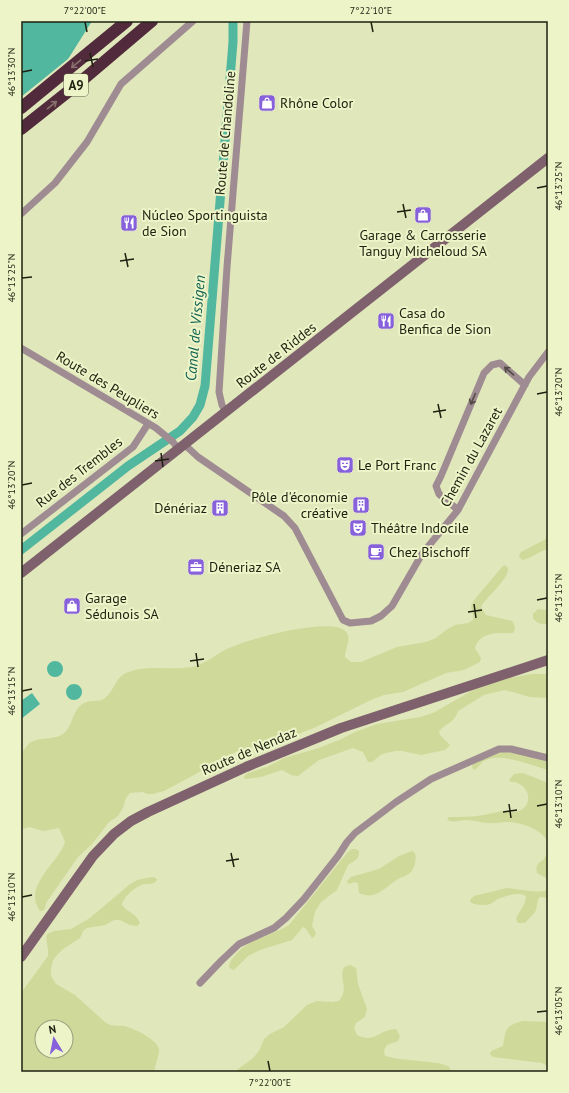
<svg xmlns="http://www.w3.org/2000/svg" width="569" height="1093" viewBox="0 0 569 1093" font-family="'PT Sans',sans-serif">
	<rect width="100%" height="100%" fill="#e0e7bb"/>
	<!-- green -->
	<path fill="#cfd99a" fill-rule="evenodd" d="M 546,539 L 548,539 L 548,549 C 539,551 532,558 523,560 L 520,558 L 519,555 L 521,552 Z
		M 505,565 L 508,568 C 510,578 486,597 481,607 L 486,615 L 512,621 C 515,625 516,628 513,633 L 509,633 C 496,633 480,632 475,648 L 481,658 L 480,662 L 464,670 L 446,673 L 403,692 L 384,695 L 373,699 L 314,728 L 285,739 L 269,745 L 247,748 L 238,751 L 214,762 L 196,774 L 164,791 L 153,794 L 147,794 L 143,792 L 130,793 L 126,798 L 123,808 L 118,816 L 109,822 L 92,844 L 78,857 L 46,903 L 45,909 L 42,911 L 40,911 C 22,885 59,863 65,842 L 59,828 L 43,831 L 30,827 L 22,829 L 21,831 L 21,753 C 24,750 27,745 31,742 C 40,737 56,740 63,734 C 71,728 72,716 78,708 C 87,697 98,704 105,698 C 114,691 116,677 126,673 C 148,663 174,672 196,666 C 208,662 216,654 227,649 C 245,640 335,614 347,633 C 351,640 345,649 345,657 L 351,662 L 361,662 L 397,647 L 426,642 L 436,638 L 446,630 L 455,625 L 468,623 L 473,620 L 473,615 L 471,606 L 475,599 L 502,567 Z
		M 538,609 L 548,610 L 548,624 C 541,624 537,624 533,618 L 533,614 Z
		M 532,674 L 548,674 L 548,698 L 530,697 L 505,690 L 484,695 L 458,711 C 454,724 446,722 439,732 L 440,735 L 450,745 L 445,750 L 421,755 L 402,751 L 396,751 L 382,754 L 372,762 L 368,762 L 363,752 L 353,748 L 319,760 L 298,776 L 291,775 L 282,770 L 261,777 L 245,779 L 244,778 L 245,775 L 248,773 L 267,767 L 284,758 L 319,748 L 339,740 L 355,732 L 377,724 L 420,717 L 433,713 L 475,689 L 497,681 L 515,677 Z
		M 497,751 L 517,753 L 548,762 L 548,770 C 531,765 502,753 486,760 C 480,762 480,767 474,770 L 472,767 L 473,762 Z
		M 523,773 L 548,783 L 548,843 C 542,829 521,822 506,822 C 500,822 494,824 488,823 C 481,823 474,820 467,820 C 460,820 451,824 447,819 L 449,817 C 460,817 472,817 484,815 C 490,814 496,812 502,811 C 508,811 515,813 521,810 C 535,802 527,781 511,782 L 509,780 L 514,774 Z
		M 548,848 L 548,879 L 537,873 C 535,861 540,865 545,857 C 547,855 547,851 548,848 Z
		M 352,849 L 356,849 L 359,851 L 359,855 L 357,859 L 348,865 L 337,890 L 321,902 L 315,912 L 312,926 L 316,933 L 314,937 L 312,938 L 306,929 L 303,927 L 292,940 L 260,950 L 248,956 L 234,970 L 231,969 L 229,967 C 230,960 233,958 237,953 C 251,938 272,936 289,925 L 342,859 L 347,853 Z
		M 412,851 L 415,853 C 417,860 414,872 407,875 C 404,877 401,877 398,879 C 385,887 376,901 359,893 L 358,883 L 355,882 L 348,884 L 347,881 L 351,877 L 379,869 L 399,856 Z
		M 152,877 L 156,878 L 157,880 L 154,883 C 151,884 148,884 144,884 C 136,886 123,897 122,905 C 128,913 135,912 140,923 L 137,926 L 130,925 L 120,920 L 114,920 L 105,925 L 87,928 L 83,931 L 80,938 L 63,949 L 58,954 L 53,960 L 51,969 L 51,976 L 56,984 L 75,995 L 106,1023 C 112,1027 117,1025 124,1026 C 133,1028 159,1040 159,1050 C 159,1056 155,1066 154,1072 L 21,1072 L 21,993 L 48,956 C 49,949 45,940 47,934 L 54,931 L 71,929 L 90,918 L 129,885 L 137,880 ZM 42,1027 L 66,1027 L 66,1051 L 42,1051 Z
		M 507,888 C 521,889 535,894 548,890 L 548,900 L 547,898 L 540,897 C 536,901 538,907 535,912 C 532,916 528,919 525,923 L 518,923 L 516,919 C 518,912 526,905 526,896 C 519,891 505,896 498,899 C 495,900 493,903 490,904 C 485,906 477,905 471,903 L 470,900 L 474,896 Z
		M 350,965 L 356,968 L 358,984 L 367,1009 L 365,1017 L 356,1023 L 354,1028 L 357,1035 C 376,1044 379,1029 396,1029 L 400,1036 L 398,1041 L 387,1045 L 384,1050 L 385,1056 L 399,1059 L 438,1063 L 448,1066 L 451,1070 L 450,1072 L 234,1072 L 252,1059 L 259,1051 L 264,1039 L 270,1034 L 284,1027 L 307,1005 L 317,1001 L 332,1002 L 339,1001 C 350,987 338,981 344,967 Z
		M 523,1021 L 548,1022 L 548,1066 L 542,1063 L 493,1057 L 490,1054 L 491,1051 L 503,1046 C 506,1029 504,1026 523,1021 Z"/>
	<!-- water -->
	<path fill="#51b79e" d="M 21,21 L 92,21 L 21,134 Z
		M47 669a8 8 0 1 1 16 0a8 8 0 1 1-16 0Z
		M66 692a8 8 0 1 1 16 0a8 8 0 1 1-16 0Z
		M 32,693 L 40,704 L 21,719 L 21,701 Z"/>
	<!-- pier -->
	<path fill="#e0e7bb" d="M 73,55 L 23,135 L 21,136 L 21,97 Z"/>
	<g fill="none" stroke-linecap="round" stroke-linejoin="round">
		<!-- canal -->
		<path stroke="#51b79e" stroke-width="9" d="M 21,550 L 128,466 L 180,431 L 193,417 L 200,405 L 205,386 L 233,42 L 233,21"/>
		<!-- street -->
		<path stroke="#9f8b92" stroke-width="7" d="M 21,214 L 55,183 L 87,142 L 121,84 L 193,21
			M 21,348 L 156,428 L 173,442 L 179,450
			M 226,412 L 222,405 L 219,392 L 227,267 L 247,21
			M 185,445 L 198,457 L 284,516 L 295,528 L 343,620 L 350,623 L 371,621 L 381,616 L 392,606 L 422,554 L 458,510 L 529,377 L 548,352
			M 458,510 L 439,494 L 436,486 L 441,476 L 484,373 L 492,365 L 500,363 L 525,385
			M 21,534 L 133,447 L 148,424
			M 200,983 L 221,961 L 239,944 L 274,928 L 286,918 L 304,899 L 338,856 L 347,842 L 355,833 L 396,802 L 431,779 L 499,749 L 511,749 L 548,758"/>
		<!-- secondary -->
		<path stroke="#7e616c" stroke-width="10" d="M 21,573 L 548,158
			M 21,957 L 93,856 L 114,834 L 131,821 L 148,812 L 246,767 L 341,728 L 548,660"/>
		<!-- highway -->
		<path stroke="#512b3b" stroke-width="12" d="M 21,108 L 127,21
			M 21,129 L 79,83 L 152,21"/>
	</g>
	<!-- one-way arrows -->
	<defs><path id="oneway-shaft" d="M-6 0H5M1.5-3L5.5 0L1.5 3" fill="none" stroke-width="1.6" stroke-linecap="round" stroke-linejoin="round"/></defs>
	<g stroke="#88716c">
		<use href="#oneway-shaft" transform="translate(76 64) rotate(140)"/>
		<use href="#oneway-shaft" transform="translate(52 105) rotate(-39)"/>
	</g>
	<g stroke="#524b44">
		<use href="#oneway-shaft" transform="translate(509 371) rotate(-139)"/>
		<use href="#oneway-shaft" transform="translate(473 399) rotate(113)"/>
	</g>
	<!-- ticks -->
	<path fill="none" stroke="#1e2010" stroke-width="1.5" d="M 85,22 L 87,32M 371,22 L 373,32M 90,53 L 93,67M 85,61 L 98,59M 22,72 L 32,70M 537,188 L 547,186M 403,204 L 406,218M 397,212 L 411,210M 125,253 L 128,267M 120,261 L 134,259M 22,278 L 32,277M 537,394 L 547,392M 438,404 L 441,418M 433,412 L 446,410M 161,453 L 163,467M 155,461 L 169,459M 22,485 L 32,483M 537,600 L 547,598M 474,604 L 476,618M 468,612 L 482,610M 196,653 L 198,667M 190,661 L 204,659M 22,691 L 32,689M 509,804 L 511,818M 537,806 L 547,804M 503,812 L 517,810M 231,853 L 234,867M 226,861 L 239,859M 22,897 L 32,895M 537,1012 L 547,1011M 268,1061 L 270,1071"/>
	<!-- icons -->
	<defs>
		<symbol id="shop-square" viewBox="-11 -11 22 22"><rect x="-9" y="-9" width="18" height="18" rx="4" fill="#8761db" stroke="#edf4c8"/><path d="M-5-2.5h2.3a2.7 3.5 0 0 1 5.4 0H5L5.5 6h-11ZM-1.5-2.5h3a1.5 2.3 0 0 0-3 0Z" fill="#fff"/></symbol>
		<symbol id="restaurant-square" viewBox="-11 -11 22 22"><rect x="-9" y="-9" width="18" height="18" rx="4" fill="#8761db" stroke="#edf4c8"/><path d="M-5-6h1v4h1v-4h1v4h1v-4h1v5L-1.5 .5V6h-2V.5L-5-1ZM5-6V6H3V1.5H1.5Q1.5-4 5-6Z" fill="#fff"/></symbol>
		<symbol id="theatre-square" viewBox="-11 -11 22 22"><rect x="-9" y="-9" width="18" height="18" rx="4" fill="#8761db" stroke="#edf4c8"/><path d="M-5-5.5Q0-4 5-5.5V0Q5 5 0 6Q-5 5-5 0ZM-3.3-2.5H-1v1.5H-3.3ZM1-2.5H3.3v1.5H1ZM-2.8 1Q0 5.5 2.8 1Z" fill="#fff"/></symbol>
		<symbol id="building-square" viewBox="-11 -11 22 22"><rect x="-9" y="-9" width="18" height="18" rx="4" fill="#8761db" stroke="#edf4c8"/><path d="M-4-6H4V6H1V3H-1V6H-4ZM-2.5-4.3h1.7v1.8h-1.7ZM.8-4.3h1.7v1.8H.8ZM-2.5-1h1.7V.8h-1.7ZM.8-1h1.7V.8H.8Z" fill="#fff"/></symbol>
		<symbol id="cafe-square" viewBox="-11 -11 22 22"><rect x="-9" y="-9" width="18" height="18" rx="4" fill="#8761db" stroke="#edf4c8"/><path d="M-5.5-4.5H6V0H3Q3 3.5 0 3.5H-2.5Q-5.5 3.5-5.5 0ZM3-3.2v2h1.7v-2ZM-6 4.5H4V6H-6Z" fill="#fff"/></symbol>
		<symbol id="office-square" viewBox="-11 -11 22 22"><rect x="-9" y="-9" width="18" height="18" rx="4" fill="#8761db" stroke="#edf4c8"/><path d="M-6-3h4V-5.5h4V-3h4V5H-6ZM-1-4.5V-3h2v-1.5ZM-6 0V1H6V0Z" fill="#fff"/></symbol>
	</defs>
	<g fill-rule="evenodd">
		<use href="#shop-square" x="257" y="93" width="20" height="20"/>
		<use href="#shop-square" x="413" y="205" width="20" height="20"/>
		<use href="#restaurant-square" x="119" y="213" width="20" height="20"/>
		<use href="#restaurant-square" x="376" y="311" width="20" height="20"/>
		<use href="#theatre-square" x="335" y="455" width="20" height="20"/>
		<use href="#building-square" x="351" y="495" width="20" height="20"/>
		<use href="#building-square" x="210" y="498" width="20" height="20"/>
		<use href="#theatre-square" x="348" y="518" width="20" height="20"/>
		<use href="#cafe-square" x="366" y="542" width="20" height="20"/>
		<use href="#office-square" x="186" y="557" width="20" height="20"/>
		<use href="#shop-square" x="62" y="596" width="20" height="20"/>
	</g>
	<g text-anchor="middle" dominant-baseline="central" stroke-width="4" stroke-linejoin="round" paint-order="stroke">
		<!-- shield labels -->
		<rect fill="#edf4c8" stroke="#5c6047" stroke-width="1" x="64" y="74" width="24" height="22" rx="3"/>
		<g font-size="13" font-weight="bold" fill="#1e2010">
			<text x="76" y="85">A9</text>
		</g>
		<!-- poi labels -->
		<g font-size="14" fill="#1e2010" stroke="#edf4c8" text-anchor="start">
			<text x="280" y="103">Rhône Color</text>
			<text x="142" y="215">Núcleo Sportinguista<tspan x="142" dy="16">de Sion</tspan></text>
			<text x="423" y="235" text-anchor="middle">Garage &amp; Carrosserie<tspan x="423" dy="16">Tanguy Micheloud SA</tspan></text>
			<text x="399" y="313">Casa do<tspan x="399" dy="16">Benfica de Sion</tspan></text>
			<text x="358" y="465">Le Port Franc</text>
			<text x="348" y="497" text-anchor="end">Pôle d'économie<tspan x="348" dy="16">créative</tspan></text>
			<text x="207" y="508" text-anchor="end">Dénériaz</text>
			<text x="371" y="528">Théâtre Indocile</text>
			<text x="389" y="552">Chez Bischoff</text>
			<text x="209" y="567">Déneriaz SA</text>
			<text x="85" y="598">Garage<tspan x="85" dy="16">Sédunois SA</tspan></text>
		</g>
		<!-- street labels -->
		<g font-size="14" fill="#1e2010" stroke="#edf4c8">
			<text transform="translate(225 133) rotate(-85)">Route de Chandoline</text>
			<text transform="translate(276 355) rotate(-38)">Route de Riddes</text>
			<text transform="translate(108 385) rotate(31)">Route des Peupliers</text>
			<text transform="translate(471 457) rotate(-61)">Chemin du Lazaret</text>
			<text transform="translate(79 472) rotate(-38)">Rue des Trembles</text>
			<text transform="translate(249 751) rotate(-23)">Route de Nendaz</text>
		</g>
		<!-- water labels -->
		<g font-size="15" font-style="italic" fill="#106252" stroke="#edf4c8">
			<text transform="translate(195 328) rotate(-85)">Canal de Vissigen</text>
		</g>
	</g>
	<!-- border -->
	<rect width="569" height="1093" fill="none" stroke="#edf4c8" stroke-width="44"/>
	<!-- north arrow -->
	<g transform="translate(54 1039) rotate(350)"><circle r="19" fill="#edf4c8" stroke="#9a9f7e"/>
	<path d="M0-3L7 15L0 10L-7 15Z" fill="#8761db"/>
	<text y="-6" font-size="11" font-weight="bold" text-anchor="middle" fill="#1e2010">N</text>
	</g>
	<rect x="22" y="22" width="525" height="1049" fill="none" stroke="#1e2010" stroke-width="1.5"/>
	<g font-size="10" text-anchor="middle" fill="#1e2010">
		<text x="85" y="14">7°22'00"E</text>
		<text x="371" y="14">7°22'10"E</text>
		<text transform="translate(11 72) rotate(-90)" y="4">46°13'30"N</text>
		<text transform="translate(558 186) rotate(-90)" y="4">46°13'25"N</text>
		<text transform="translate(11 278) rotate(-90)" y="4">46°13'25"N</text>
		<text transform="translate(558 392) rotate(-90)" y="4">46°13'20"N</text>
		<text transform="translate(11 485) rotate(-90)" y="4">46°13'20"N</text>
		<text transform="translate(558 598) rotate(-90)" y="4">46°13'15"N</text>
		<text transform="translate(11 691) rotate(-90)" y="4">46°13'15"N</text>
		<text transform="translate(558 804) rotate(-90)" y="4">46°13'10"N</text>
		<text transform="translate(11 897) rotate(-90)" y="4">46°13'10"N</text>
		<text transform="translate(558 1011) rotate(-90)" y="4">46°13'05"N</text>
		<text x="270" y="1086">7°22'00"E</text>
	</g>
</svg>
